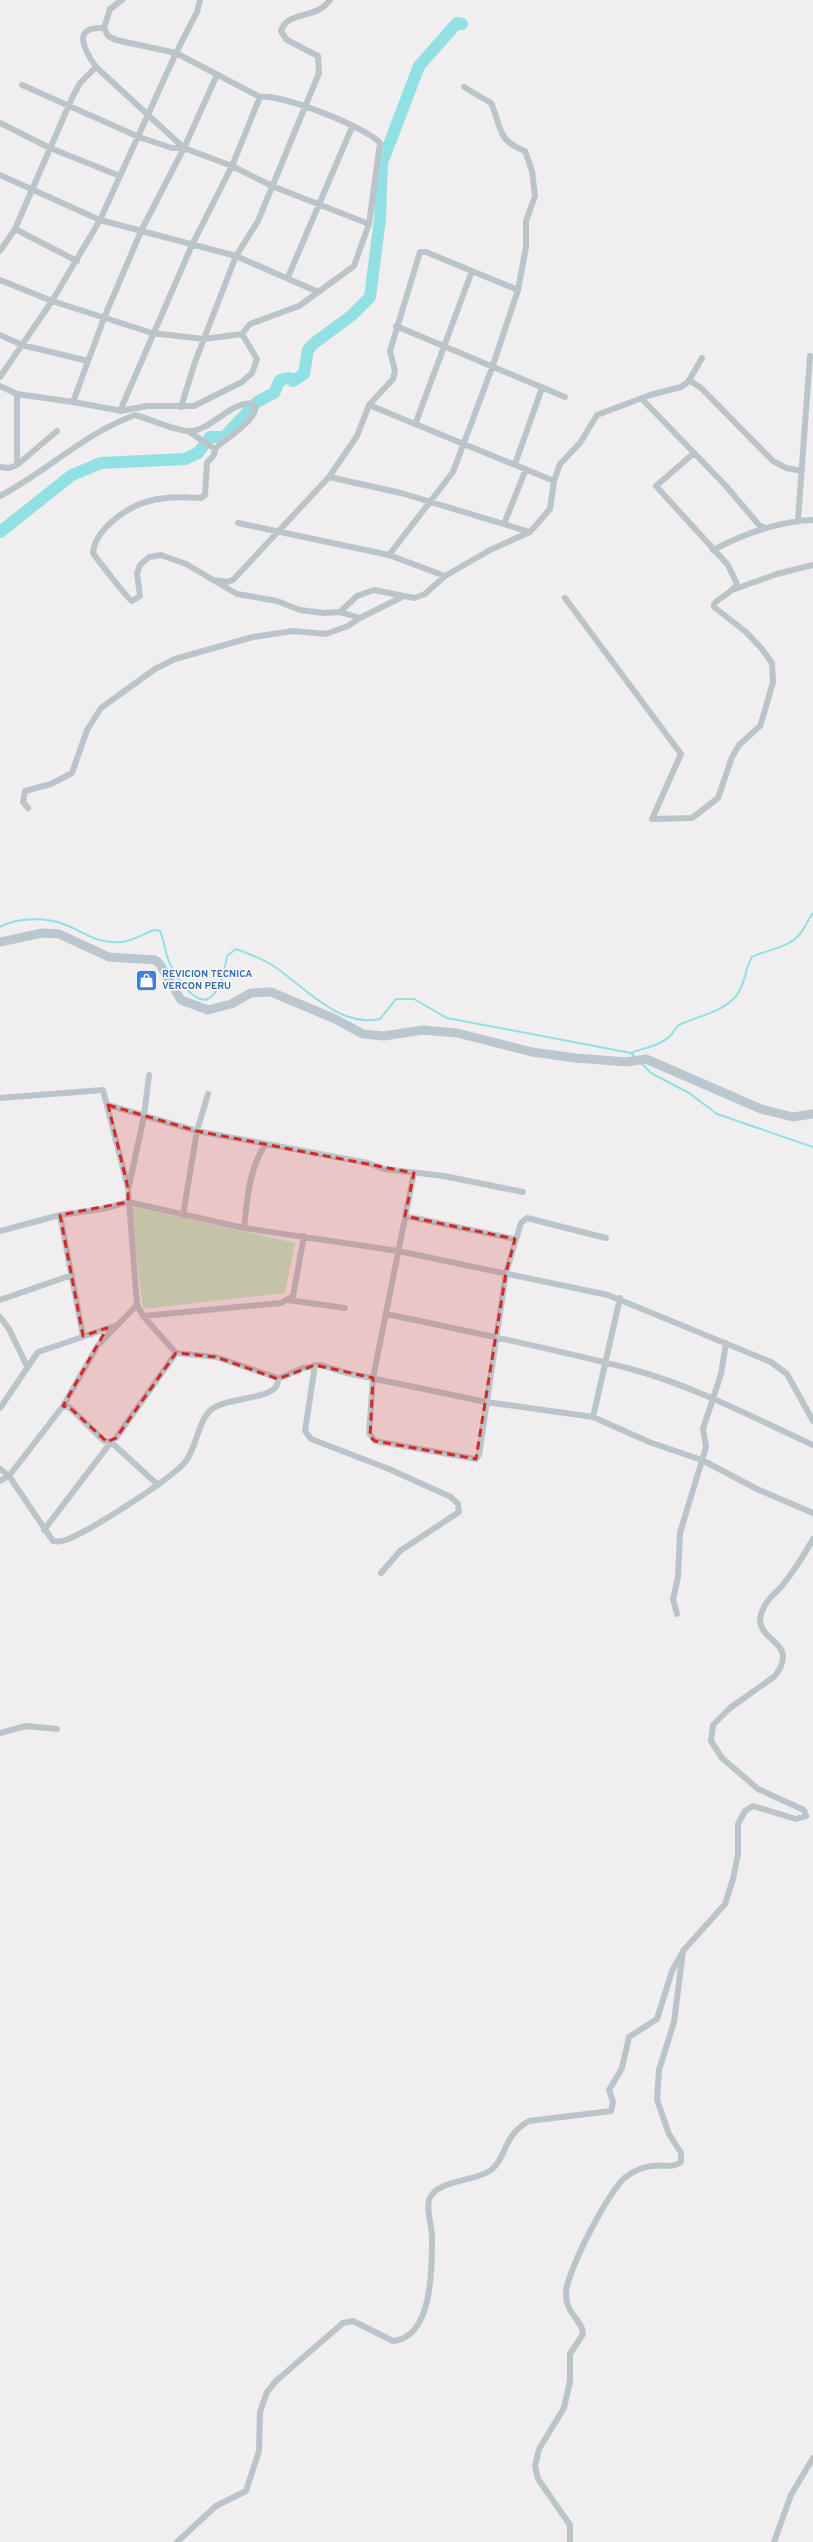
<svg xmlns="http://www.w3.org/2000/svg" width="813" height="2542" viewBox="0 0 813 2542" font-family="Overpass,sans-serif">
	<rect width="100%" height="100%" fill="#f0eeee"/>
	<!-- green -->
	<path fill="#c0eac9" d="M 130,1206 L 295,1243 L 285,1293 L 143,1309 Z"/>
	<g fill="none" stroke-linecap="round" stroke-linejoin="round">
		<!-- stream -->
		<path stroke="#91e0e3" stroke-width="2" d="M 0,927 C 18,917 47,917 66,925 C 86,933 97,944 121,942 C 133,942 143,933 155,930 L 160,931 C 165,942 165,954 170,964 C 176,977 191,1000 206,1000 C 222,992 224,971 227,956 L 236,949 C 250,954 263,959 275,967 C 306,988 339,1028 380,1019 L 396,999 L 414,999 L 447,1018 L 631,1053 L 636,1058
			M 631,1053 C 643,1048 660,1046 670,1036 C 674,1033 675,1027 679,1025 C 698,1016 723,1012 736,996 C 746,984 744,970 752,957 C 768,949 787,949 800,934 C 805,928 808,919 813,913
			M 640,1062 L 651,1073 L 689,1093 L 717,1114 L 813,1147"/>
		<!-- river -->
		<path stroke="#91e0e3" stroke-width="12" d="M 0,532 L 72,475 L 101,463 L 185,459 L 198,453 L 210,437 L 224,437 L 257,402 L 274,393 L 280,380 L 289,378 L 293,381 L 304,374 L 308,350 L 313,344 L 351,316 L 370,297 L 380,219 L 382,163 L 419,66 L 457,23 L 462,24"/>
		<!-- street -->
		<path stroke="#bbc5c9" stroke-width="6" d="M 104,28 L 110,9 L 122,0
			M 22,85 L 139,137 L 172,148 L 184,148 L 232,166 L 272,186 L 369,224
			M 0,123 L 50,148 L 120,176
			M 184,148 L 96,67 C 84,50 71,26 104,28 L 108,36 L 116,40 L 176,53 L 260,97 C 282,94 366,127 380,143 L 369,224 L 354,266 L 299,306 L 250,324 L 242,334
			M 0,175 L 100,220 L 236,256 L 316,291
			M 15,229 L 77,261
			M 0,251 L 15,229 L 72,98 L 80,83 L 96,67
			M 288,277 L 352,127
			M 0,280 L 52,301 L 152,333 L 204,339 L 242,334
			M 396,326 L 565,397
			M 242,334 L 257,359 L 252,373 L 242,382 L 194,406 L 147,406 L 120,411 L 192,245 L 232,166 L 260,97
			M 0,335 L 22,345 L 88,361
			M 0,377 L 52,301 L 100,220 L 176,53 L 197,12 L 200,0
			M 689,380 L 701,388 L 773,461 L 786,468 L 802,471
			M 0,386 L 17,394 L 73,402 L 104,318 L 142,229 L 184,148 L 217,75
			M 17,394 L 17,465
			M 642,399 L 726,486 L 759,525 L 765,528
			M 73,402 L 122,411
			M 369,405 L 554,481
			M 181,407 L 195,362 L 236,256 L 258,221 L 319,73 L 318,56 L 287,40 L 281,31 C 286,15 305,17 318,10 C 323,8 327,4 330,0
			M 416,422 L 472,271
			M 188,431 L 215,449
			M 515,464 L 542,388
			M 0,467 L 9,468 L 17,465 L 57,431
			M 329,477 L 401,493 L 530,532
			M 0,496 C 46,472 85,433 135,415 C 150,419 173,430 188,431 C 211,432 232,399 253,404 L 255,408 C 256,421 223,440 215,449 L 214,455 L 207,463 L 205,495 L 201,498 C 186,497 164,497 149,501 C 127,507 95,529 93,553 C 97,559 128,599 132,601 L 140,596 L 137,573 L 140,565 L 149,557 L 161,555 L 186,564 L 237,594 L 277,601 L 300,610 L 324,613 L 340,612 L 357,596 L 374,590 L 414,598 L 425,594 L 445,576 L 490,550 L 530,532 L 550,509 L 554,481 L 560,464 L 580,443 L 597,415 L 650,395 L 681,387 L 688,382 L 702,358
			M 798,520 L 810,356
			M 238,523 L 389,555 L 445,576
			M 504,524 L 526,469
			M 713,550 C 744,534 778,521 813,520
			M 389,555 L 453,472 L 492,368 L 518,290 L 526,247 L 526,221 L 535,196 L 532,171 L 525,151 C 496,140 502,127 491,103 L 464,87
			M 213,580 L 227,582 L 233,580 L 329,477 L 357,436 L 369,405 L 393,379 L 395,371 L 390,351 L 420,252 L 426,252 L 518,290
			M 735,589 L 777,574 L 813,565
			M 565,598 L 681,754 L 652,819 L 692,818 L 718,798 L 732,757 L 739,745 L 760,726 L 763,717 L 773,682 L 772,663 L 762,649 L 746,632 L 714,607 L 714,604 C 720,597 733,592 737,584 L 728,565 L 656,486 L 694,453
			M 340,612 L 360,618 L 402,597
			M 28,808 L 23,802 L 25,791 L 51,784 L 72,773 L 87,730 L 101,708 L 155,669 L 175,659 L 253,637 L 293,631 L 326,634 L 348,626 L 360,618
			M 0,1098 L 103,1090 L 128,1188 L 137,1305 L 143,1316 L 176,1353 L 216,1357 L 275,1377 L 278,1379 C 280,1403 220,1394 207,1414 C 197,1428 196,1447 186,1461 C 173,1478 83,1536 62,1541 C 59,1542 55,1541 53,1541 L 9,1476 L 0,1469
			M 108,1105 L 197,1131 L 368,1163 L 384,1169 L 444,1176 L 523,1192
			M 414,1173 L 373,1378 L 369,1433 L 375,1441 L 476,1459 L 479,1455 L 506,1273 L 521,1223 L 527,1218 L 606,1238
			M 129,1186 L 144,1116 L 149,1075
			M 60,1215 L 83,1336
			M 183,1215 L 197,1131 L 208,1094
			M 405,1216 L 515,1239
			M 244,1228 C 247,1200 249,1169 265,1145
			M 0,1231 L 60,1215 L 102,1209 L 128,1202 L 244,1228 L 398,1251 L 608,1295 L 771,1362 L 787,1374 L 813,1421
			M 0,1300 L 72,1275
			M 288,1300 L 345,1308
			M 386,1314 C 468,1331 550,1348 631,1369 C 694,1386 754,1418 813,1445
			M 143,1316 L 281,1303 L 293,1296 L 304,1236
			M 0,1317 L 9,1329 L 27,1366
			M 315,1365 L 305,1431 L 311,1439 L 389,1469 L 451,1497 L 458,1504 L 459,1512 L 400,1551 L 381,1573
			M 278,1379 L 303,1368 L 320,1365 L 347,1373 L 486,1402 L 593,1417 L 649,1442 L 702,1460 L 757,1489 L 813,1513
			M 63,1406 L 98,1345 L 137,1305
			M 0,1408 L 38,1352 L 118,1325
			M 593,1417 L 620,1298
			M 0,1481 L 9,1476 L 63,1406 L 69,1407 L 104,1441 L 111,1442 L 116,1438 L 176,1353
			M 44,1530 L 111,1442 L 158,1485
			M 677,1614 L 673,1599 L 678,1577 L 680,1533 L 706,1447 L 703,1429 L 721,1374 L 726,1343
			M 0,1733 L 26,1726 L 57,1729
			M 177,2542 L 216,2506 L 246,2491 L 259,2451 L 260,2412 L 267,2392 L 276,2381 L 343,2323 L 353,2321 L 393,2341 C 433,2337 432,2268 432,2237 C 432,2226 426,2210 429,2200 C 436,2179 476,2182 491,2170 C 507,2158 502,2136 529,2121 L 611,2111 L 613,2102 L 609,2090 L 622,2068 L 629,2037 L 657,2019 L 672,1971 L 682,1953
			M 570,2542 L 570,2525 L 538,2479 L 535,2466 L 539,2449 L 564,2408 L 570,2381 L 570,2354 L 583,2334 C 583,2320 566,2315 566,2294 C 565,2274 611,2186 627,2176 C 634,2171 643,2167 652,2166 C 663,2164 672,2169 681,2162 L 681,2153 L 669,2134 L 657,2100 L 659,2070 L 674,2022 L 683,1951 L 725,1904 L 733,1879 L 738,1854 L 738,1824 L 745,1811 L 753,1806 L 796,1819 L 806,1816 L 804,1810 L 758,1789 L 722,1758 L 711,1741 L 713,1725 L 730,1708 L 775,1676 C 799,1643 762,1643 760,1621 C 760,1617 762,1611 764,1607 C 768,1598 776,1593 782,1586 C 794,1571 804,1555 813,1539
			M 774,2542 L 791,2495 L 813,2458"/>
		<!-- secondary -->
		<path stroke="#bbc7ce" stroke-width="9" d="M 0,942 L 42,933 L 59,934 L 109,957 L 155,960 L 159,963 L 181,1000 L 208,1010 L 231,1004 L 251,993 L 271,992 L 335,1019 L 363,1034 L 384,1036 L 423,1030 L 457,1033 L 532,1052 L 576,1058 L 627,1062 L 646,1059 L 761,1109 L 793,1117 L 813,1114"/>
	</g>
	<!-- marked area -->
	<path fill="#d62828" fill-opacity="0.2" stroke="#d62828" stroke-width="3" stroke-dasharray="8 5" stroke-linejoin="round" d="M 108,1105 L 197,1131 L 414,1173 L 405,1216 L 515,1239 L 506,1273 L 476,1459 L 375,1441 L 370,1437 L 373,1378 L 315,1365 L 278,1379 L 216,1357 L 176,1353 L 116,1438 L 107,1442 L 69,1407 L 63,1406 L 107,1328 L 83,1336 L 60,1215 L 128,1202 L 128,1188 Z"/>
	<!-- icons -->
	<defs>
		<symbol id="shop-square" viewBox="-11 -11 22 22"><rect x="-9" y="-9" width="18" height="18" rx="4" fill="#3f7fe0" stroke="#fff"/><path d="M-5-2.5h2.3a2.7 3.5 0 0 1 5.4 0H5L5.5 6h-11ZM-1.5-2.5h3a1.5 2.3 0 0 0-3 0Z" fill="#fff"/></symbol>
	</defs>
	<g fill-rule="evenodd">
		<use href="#shop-square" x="134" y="968" width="25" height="25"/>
	</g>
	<g text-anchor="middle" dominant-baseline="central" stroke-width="3" stroke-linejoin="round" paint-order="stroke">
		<!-- shop labels -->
		<g font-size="10" font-weight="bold" fill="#366cbe" stroke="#fff" text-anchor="start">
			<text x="162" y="974">REVICION TECNICA<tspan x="162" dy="12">VERCON PERU</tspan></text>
		</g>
	</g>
</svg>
